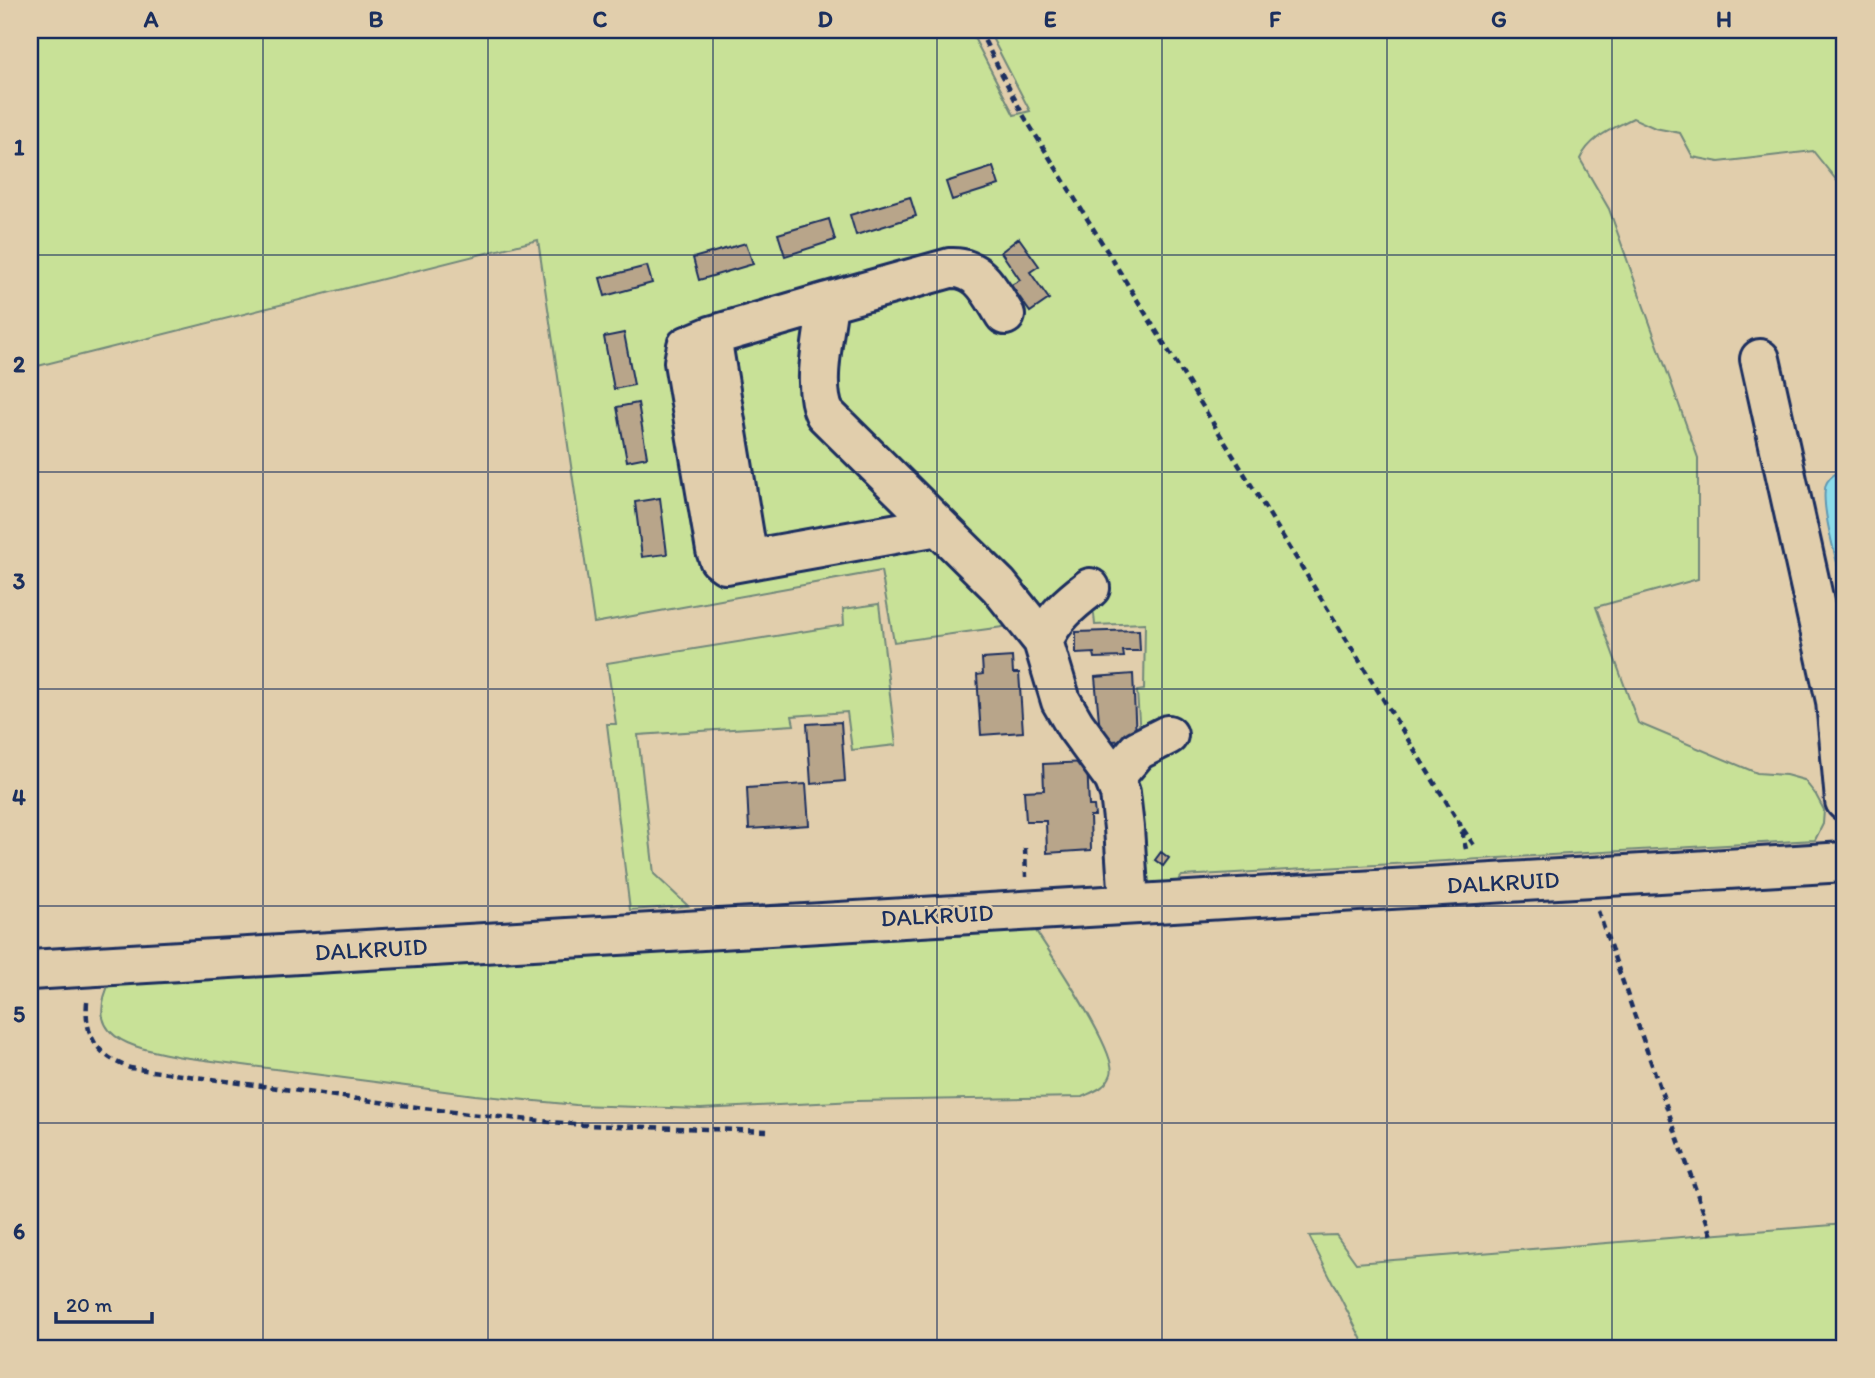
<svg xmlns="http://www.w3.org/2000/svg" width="1875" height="1378" viewBox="0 0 1875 1378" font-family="Itim,sans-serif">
	<rect width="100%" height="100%" fill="#e1ceac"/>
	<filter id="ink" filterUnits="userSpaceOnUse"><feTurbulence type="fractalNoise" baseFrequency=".0143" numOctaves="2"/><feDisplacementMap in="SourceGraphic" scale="14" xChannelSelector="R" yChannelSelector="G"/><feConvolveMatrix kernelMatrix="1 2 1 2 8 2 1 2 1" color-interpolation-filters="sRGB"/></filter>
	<g filter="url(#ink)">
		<!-- green -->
		<path fill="#c8e197" stroke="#72887a" stroke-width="2" d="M 30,30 L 970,30 L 1014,115 L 1030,111 L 988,30 L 1845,30 L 1845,204 L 1841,186 L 1813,151 L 1719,162 L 1693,157 L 1680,133 L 1655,128 L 1633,118 C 1612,129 1590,137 1580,159 L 1609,209 L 1698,458 L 1698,579 L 1596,607 L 1638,723 L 1757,773 L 1786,775 L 1804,780 L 1816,795 L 1824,810 L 1823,824 L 1815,840 L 1182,876 L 1178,881 L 1149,884 L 1140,876 L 1135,770 L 1140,736 L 1137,691 L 1144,690 L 1145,623 L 1095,625 L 1094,614 L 1076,586 L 1010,626 L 894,642 L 881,571 L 594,623 L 538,240 L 30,368 Z
			M 879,604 L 896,745 L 852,750 L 847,712 L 792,716 L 794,725 L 638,735 L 654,874 L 688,906 L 630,910 L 607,724 L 616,724 L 607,663 L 844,625 L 843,609 Z
			M 1032,925 C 1047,948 1119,1053 1111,1074 C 1106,1088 1095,1091 1082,1097 L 856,1101 L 701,1109 L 576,1105 L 475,1095 L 182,1057 C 137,1048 80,1041 111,980 Z
			M 1845,1224 L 1845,1348 L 1366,1348 L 1309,1236 L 1336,1235 L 1356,1263 Z"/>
		<!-- water -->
		<path fill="#8ddcea" stroke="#5f97b2" stroke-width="2" d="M 1845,470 L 1845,585 C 1837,567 1818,498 1827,482 C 1831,475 1838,472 1845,470 Z"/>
		<!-- building -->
		<path fill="#b8a58a" stroke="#1b2f5e" stroke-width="2" d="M 993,167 L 999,185 L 952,200 L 946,182 Z
			M 910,197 L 916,216 L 856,235 L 850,215 Z
			M 829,219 L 835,240 L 785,256 L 778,234 Z
			M 1019,238 L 1039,266 L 1030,272 L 1049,299 L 1030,312 L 1011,285 L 1020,280 L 1001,252 Z
			M 746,243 L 753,264 L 699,280 L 693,258 Z
			M 647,266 L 652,283 L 605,296 L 600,278 Z
			M 624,333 L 634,385 L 614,389 L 604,337 Z
			M 638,403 L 647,457 L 627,461 L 617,407 Z
			M 660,498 L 667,554 L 642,557 L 635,502 Z
			M 1139,630 L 1140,651 L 1123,651 L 1124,657 L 1095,658 L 1094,653 L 1076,654 L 1076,632 Z
			M 1012,657 L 1013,673 L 1019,673 L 1023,732 L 981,735 L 977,675 L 983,674 L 982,659 Z
			M 1133,674 L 1136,739 L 1101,742 L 1095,677 Z
			M 841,722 L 845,781 L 811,784 L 807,724 Z
			M 1087,762 L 1089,806 L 1094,806 L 1095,816 L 1090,816 L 1091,850 L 1047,853 L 1046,821 L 1026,821 L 1024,791 L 1044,790 L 1043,764 Z
			M 806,784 L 809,825 L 749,829 L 747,788 Z
			M 1161,852 L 1169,858 L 1163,866 L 1155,860 Z"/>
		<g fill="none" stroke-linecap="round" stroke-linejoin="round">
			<defs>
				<path id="minor" d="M 828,302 L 711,336 L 748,560 L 938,526
					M 1005,315 C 991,293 980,266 950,268 L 828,302 C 825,333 811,386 825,414 L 999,586 L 1043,641 L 1061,701 L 1075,725 L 1114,778 L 1120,793 L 1124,828 L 1129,903
					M 711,336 L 687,346 L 684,362 L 716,550 L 719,559 L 726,564 L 748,560
					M 1760,359 L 1836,701 L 1845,801
					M 1043,641 C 1054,617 1069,604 1090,588
					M 1114,778 L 1138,750 L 1168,735
					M 30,970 L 1845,862"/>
			</defs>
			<!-- minor casing -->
			<use href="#minor" stroke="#1b2f5e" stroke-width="44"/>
			<!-- path -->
			<path stroke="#1b2f5e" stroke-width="4.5" stroke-dasharray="7 5" stroke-linecap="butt" d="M 979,30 L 1022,113 L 1460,824 L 1466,849
				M 1463,829 L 1476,848
				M 1025,848 L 1026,877
				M 1598,911 L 1712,1236
				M 87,1002 C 84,1037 98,1056 130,1068 L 468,1114 L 584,1125 L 770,1131"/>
			<!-- minor -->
			<use href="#minor" stroke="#e1ceac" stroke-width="38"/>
		</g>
	</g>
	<!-- grid -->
	<path fill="none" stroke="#1b2f5e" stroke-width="2" stroke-opacity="0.55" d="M 263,30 L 263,1348M 488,30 L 488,1348M 713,30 L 713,1348M 937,30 L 937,1348M 1162,30 L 1162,1348M 1387,30 L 1387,1348M 1612,30 L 1612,1348M 30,255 L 1845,255M 30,472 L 1845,472M 30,689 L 1845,689M 30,906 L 1845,906M 30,1123 L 1845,1123"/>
	<g text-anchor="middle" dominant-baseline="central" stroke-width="5" stroke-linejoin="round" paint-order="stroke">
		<!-- street labels -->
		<g font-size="24" fill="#1b2f5e" stroke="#e1ceac">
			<text transform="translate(1503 882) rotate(-3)">DALKRUID</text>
			<text transform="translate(937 915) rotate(-3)">DALKRUID</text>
			<text transform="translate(371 949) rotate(-3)">DALKRUID</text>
		</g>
	</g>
	<!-- margin -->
	<rect width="1875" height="1378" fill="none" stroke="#e1ceac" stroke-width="77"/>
	<!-- scale -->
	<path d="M56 1312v10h96v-10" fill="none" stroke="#1b2f5e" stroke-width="3.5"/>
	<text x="66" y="1312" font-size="21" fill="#1b2f5e" stroke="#e1ceac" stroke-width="5" paint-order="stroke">20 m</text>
	<rect x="38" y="38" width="1798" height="1302" fill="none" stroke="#1b2f5e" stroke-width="2.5"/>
	<g font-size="23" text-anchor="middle" font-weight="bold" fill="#1b2f5e">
		<text x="151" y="27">A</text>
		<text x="376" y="27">B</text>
		<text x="600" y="27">C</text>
		<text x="825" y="27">D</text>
		<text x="1050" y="27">E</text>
		<text x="1275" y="27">F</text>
		<text x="1499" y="27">G</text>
		<text x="1724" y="27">H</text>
		<text x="19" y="155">1</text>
		<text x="19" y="372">2</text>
		<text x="19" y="589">3</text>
		<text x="19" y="805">4</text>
		<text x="19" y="1022">5</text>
		<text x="19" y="1239">6</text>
	</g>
</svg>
